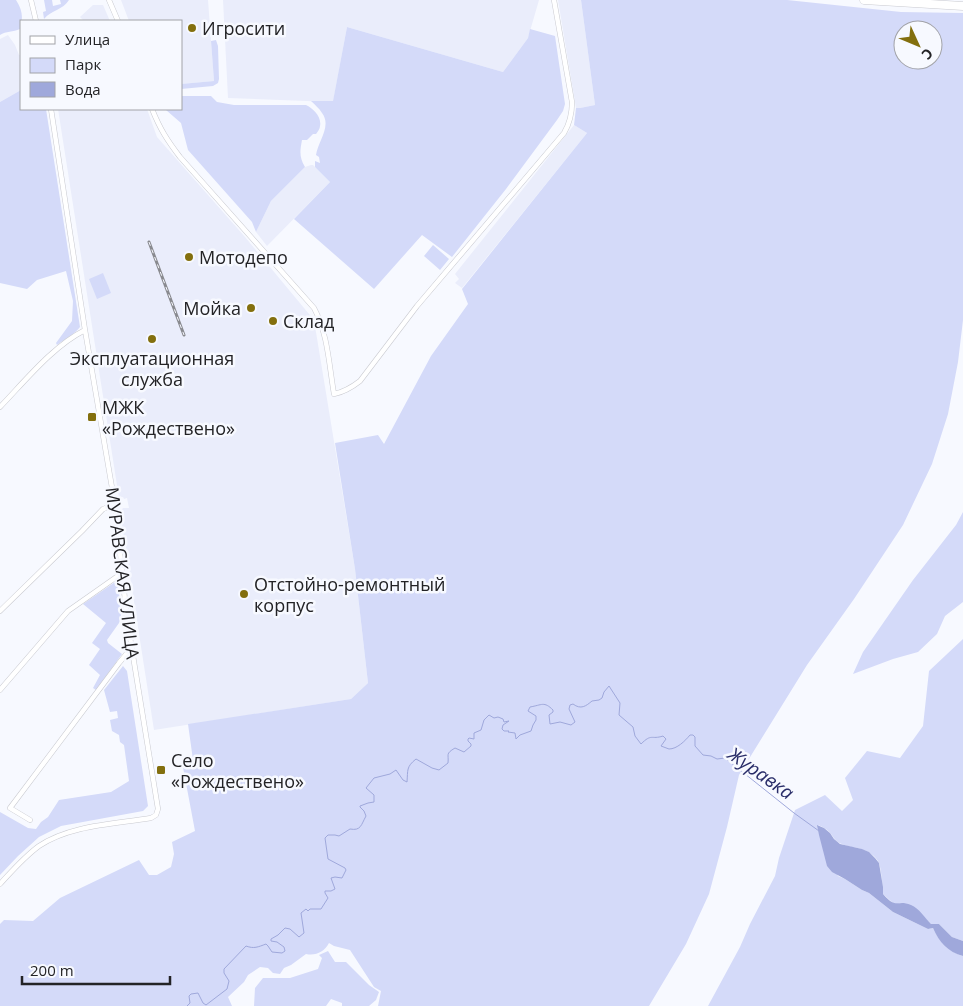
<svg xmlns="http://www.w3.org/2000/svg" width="963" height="1006" viewBox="0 0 963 1006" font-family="'Open Sans',sans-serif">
	<rect width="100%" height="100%" fill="#f7f9ff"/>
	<!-- built -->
	<path fill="#eaedfb" d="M 121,0 L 208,0 L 214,81 L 181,84 L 181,21 L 129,21 Z
		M 223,0 L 539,0 L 528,38 L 503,72 L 347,27 L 333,102 L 228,98 Z
		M 558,0 L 581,0 L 595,105 L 580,108 L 576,108 Z
		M 93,5 L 103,5 L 110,21 L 84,21 L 80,17 Z
		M 8,35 L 15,45 L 19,55 L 21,55 L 21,61 L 20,61 L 21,90 L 0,102 L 0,39 Z
		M 58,109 L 147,109 L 157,137 L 245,237 L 314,320 L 355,569 L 368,683 L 351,699 L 154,730 L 120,512 L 123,508 L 129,508 L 127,498 L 124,499 L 123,497 L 119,498 Z
		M 574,125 L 587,133 L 462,288 L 455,283 L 459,279 L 455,274 Z
		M 311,165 L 313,165 L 330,182 L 267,246 L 256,232 L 271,201 L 305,167 Z"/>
	<!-- green -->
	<path fill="#d4daf9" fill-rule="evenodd" d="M 0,0 L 16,0 C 23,11 23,18 20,29 C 13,32 6,31 0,35 Z
		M 44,0 L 52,0 L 53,6 L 61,4 L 60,0 L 69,0 C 63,10 51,10 44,19 L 43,12 L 46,11 Z
		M 581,0 L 787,0 L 901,12 L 963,13 L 963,320 L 958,362 L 948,414 L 932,464 L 903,525 L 854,599 L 807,665 L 739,775 L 727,827 L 709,894 L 686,944 L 649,1006 L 378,1006 L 381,991 L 374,987 L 350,950 L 334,946 L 329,943 C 324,952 316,956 306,954 L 291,965 L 284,968 L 280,974 L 273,973 L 268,968 L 260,967 L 248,975 L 244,982 L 228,997 L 232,1006 L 0,1006 L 0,924 L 4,920 L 33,921 L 60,898 L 139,860 L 149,875 L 157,875 L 171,867 L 174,854 L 172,842 L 195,831 L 182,762 L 193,760 L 188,724 L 351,699 L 368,683 L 355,569 L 335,443 L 378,435 L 384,444 L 431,356 L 468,304 L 462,289 L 587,133 L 574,125 L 576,108 L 580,108 L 595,105 ZM 903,30 L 933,30 L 933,60 L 903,60 Z
		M 347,27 L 503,72 L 528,38 L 530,29 L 555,36 L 565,104 L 563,111 L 557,120 L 506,189 L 452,257 L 422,235 L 374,289 L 294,219 L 330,182 L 315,167 L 315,161 L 320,163 L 319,157 L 316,155 C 318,141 332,126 322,113 C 319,108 315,105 311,101 L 333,101 Z
		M 216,40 L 218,46 L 219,79 L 218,83 L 213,86 L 181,89 L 181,84 L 214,81 L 211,41 Z
		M 21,90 L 21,109 L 46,109 L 80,327 C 74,335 65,339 57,345 L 56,343 L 72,321 L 73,301 L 66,271 L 37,280 L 27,289 L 0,283 L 0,102 Z
		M 181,96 L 211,96 L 217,102 L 234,105 L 306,105 C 313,108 322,117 320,126 C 320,129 318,131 316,134 L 313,134 L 307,140 L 302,140 C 300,151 299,157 305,167 L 271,201 L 256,232 L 252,222 L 188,150 L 181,123 L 166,110 L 166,109 L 181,109 Z
		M 433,245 L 449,259 L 440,270 L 424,256 Z
		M 103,273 L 111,293 L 97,299 L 89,279 Z
		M 963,512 L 963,602 L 945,616 L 937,634 L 918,652 L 893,659 L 853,674 L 863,652 L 913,580 L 956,525 Z
		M 118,580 L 121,617 L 119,623 L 107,640 L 108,643 L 122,654 L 96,690 L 93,688 L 100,675 L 89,665 L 100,649 L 92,643 L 106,623 L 83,604 Z
		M 963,639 L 963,941 L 952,937 L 939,924 L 931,924 L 926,919 L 902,903 L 894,904 L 883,894 C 883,888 881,868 879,863 C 876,856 868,851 861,849 C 855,847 848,847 842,844 C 836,842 834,838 831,834 C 827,829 823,827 818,825 L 838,876 L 845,879 L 862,890 L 869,893 L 893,912 L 928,929 L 933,928 C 939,941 949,952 963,956 L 963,1006 L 708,1006 L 740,947 L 750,924 L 775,876 L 779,858 L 795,810 L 825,795 L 842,811 L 853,800 L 845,778 L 867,751 L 900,758 L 923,726 L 929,671 Z
		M 123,666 L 127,671 L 148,806 L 143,811 L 61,826 L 39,837 L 18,856 L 0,875 L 0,812 L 28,828 L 36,829 L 41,822 L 48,817 L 59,800 L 111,792 L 129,781 L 124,745 L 120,742 L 119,735 L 112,731 L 110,720 L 118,718 L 117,711 L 110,712 L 104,690 Z
		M 328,951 L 335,962 L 346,962 L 369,985 L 379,992 L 376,1000 L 369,1006 L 342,1006 L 342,1003 L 331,999 L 326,1006 L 254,1006 L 255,988 L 263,978 L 290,978 L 318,969 L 322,958 L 319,955 Z"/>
	<!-- water -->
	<path fill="#9fa8db" d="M 817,825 L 824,828 L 830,833 L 834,839 L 840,844 L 862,849 L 869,852 L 875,858 L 879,863 L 883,887 L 883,894 C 897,910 897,899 911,905 C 919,908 925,918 931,924 L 939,924 L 952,937 L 963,941 L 963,956 C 948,952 939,942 933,928 L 928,929 L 893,912 L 869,893 L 862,890 L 845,879 L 832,872 L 827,866 L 819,835 Z"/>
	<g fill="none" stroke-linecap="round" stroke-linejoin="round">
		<!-- stream -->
		<path stroke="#9fa8db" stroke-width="1" d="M 187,1006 L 190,1003 L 189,996 L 191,994 L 198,993 L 203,1003 L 206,1005 L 227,989 L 229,981 L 224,973 L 224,969 L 246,946 C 254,949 258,947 266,944 L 268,946 L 272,952 L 282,953 L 285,951 L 284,947 L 277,942 L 271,941 L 271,939 L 278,935 L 285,928 L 290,929 L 299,937 L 304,933 L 301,913 L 306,909 L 308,911 L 310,909 L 321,909 L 328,898 L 325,893 L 325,891 L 331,891 L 335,889 L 331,878 L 335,877 L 342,878 L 346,870 L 345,868 L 328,859 L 325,838 L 328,835 L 335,835 L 339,836 L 350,829 C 361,831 361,825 366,816 L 364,811 L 360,807 L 360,806 L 368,803 L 374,802 L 374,795 L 366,788 L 374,778 L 390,774 L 396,770 L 403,780 L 407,782 C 408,770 406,767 416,759 L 432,768 L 439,770 L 448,763 C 449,754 445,754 455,748 L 464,752 L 471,746 L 471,744 L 468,741 L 468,739 L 469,738 L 474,739 L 474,733 L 481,730 L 484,720 L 489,715 L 494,718 L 498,717 L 503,719 L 504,722 L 509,721 L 503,725 L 502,729 L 504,731 L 509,731 L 508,732 L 515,733 L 516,739 L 520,735 L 531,731 L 533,725 L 536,720 L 536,716 L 528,711 L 530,707 C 542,705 544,701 553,710 L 553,712 L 549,715 L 550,724 L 560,722 L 571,725 L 575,722 L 569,709 L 570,705 L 573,704 C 581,710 586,706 592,701 L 599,700 L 602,698 L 604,692 L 609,686 L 620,703 L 619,715 L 633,727 L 635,736 L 641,744 C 652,733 651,740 663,736 L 666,739 L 661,746 C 664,747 666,748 669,749 C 677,749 685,741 690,735 L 693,735 L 695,737 L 695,746 L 703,755 L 711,756 L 717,759 L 725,758 L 794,813 L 819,831"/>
		<defs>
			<path id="street" d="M 31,0 L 36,21
				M 109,0 L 118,21
				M 152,109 C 160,129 167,140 180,157 L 314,308 C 328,334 329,365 334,394 C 344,392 351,388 360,381 L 417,306 L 564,133 C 570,123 572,114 572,102 L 554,0
				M 0,407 C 25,381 53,346 85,330
				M 0,611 L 82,531 L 103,509 L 115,505
				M 0,690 L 68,611 L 115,578 L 122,574
				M 30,820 L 10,808 L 119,663 L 128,652 L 131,645
				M 0,884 C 12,871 24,857 39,846 C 70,825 115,824 151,818 L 156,815 L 158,809 L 127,619 L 115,505 L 110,476 L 85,330 L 51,109"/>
			<path id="primary" d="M 864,0 L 963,6"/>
		</defs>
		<!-- street casing -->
		<use href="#street" stroke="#c9cad0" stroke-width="5.5"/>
		<!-- primary casing -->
		<use href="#primary" stroke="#c9cad0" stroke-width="9"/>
		<!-- street -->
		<use href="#street" stroke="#fff" stroke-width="4.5"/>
		<!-- primary -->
		<use href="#primary" stroke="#fff" stroke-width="8"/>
		<defs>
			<path id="rail" d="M 149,242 L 184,335"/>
		</defs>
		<!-- rail casing -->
		<use href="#rail" stroke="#898a8f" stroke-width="3"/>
		<!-- rail -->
		<use href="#rail" stroke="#f7f9ff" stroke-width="1" stroke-dasharray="4" stroke-linecap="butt"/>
	</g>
	<!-- markers -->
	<g fill="#836f0e" stroke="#f7f9ff" stroke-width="2">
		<circle cx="192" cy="28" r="5"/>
		<circle cx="189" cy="257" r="5"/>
		<circle cx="251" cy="308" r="5"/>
		<circle cx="273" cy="321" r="5"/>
		<circle cx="152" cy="339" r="5"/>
		<rect x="87" y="412" width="10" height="10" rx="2.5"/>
		<circle cx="244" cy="594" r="5"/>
		<rect x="156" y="765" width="10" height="10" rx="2.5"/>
	</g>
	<g text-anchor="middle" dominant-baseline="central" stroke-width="5" stroke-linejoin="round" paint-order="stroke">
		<!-- poi labels -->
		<g font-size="18" fill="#232326" stroke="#f7f9ff" text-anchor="start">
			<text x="202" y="28">Игросити</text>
			<text x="199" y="257">Мотодепо</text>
			<text x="241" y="308" text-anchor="end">Мойка</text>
			<text x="283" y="321">Склад</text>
			<text x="152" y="358" text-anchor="middle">Эксплуатационная<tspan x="152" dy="21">служба</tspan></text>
			<text x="102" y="407">МЖК<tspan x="102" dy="21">«Рождествено»</tspan></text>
			<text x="254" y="584">Отстойно-ремонтный<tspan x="254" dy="21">корпус</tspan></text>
			<text x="171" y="760">Село<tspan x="171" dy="21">«Рождествено»</tspan></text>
		</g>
		<!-- street labels -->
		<g font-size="18" fill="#232326" stroke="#f7f9ff">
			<text transform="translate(123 573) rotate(83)">МУРАВСКАЯ УЛИЦА</text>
		</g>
		<!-- water labels -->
		<g font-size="19" font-style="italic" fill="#292d69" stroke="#f7f9ff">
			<text transform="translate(761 773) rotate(35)">Журавка</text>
		</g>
	</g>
	<!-- legend -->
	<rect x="20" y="20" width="162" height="90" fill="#f7f9ff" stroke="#a2a3a8"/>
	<rect x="30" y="36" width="25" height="8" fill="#ffffff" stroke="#a2a3a8"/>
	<text x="65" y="45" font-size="15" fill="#232326">Улица</text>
	<rect x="30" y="58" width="25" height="15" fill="#d4daf9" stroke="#a2a3a8"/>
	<text x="65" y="70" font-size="15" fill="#232326">Парк</text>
	<rect x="30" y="82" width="25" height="15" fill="#9fa8db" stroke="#a2a3a8"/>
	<text x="65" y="95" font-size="15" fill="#232326">Вода</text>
	<!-- north arrow -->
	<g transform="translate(918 45) rotate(134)"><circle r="24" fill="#f7f9ff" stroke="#a2a3a8"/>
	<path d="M0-4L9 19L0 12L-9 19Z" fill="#836f0e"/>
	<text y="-8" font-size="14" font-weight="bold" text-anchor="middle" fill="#232326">С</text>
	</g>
	<!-- scale -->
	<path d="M22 976v8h148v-8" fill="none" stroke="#232326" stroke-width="2.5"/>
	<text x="30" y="976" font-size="15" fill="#232326" stroke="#f7f9ff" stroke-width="4" paint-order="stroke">200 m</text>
</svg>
